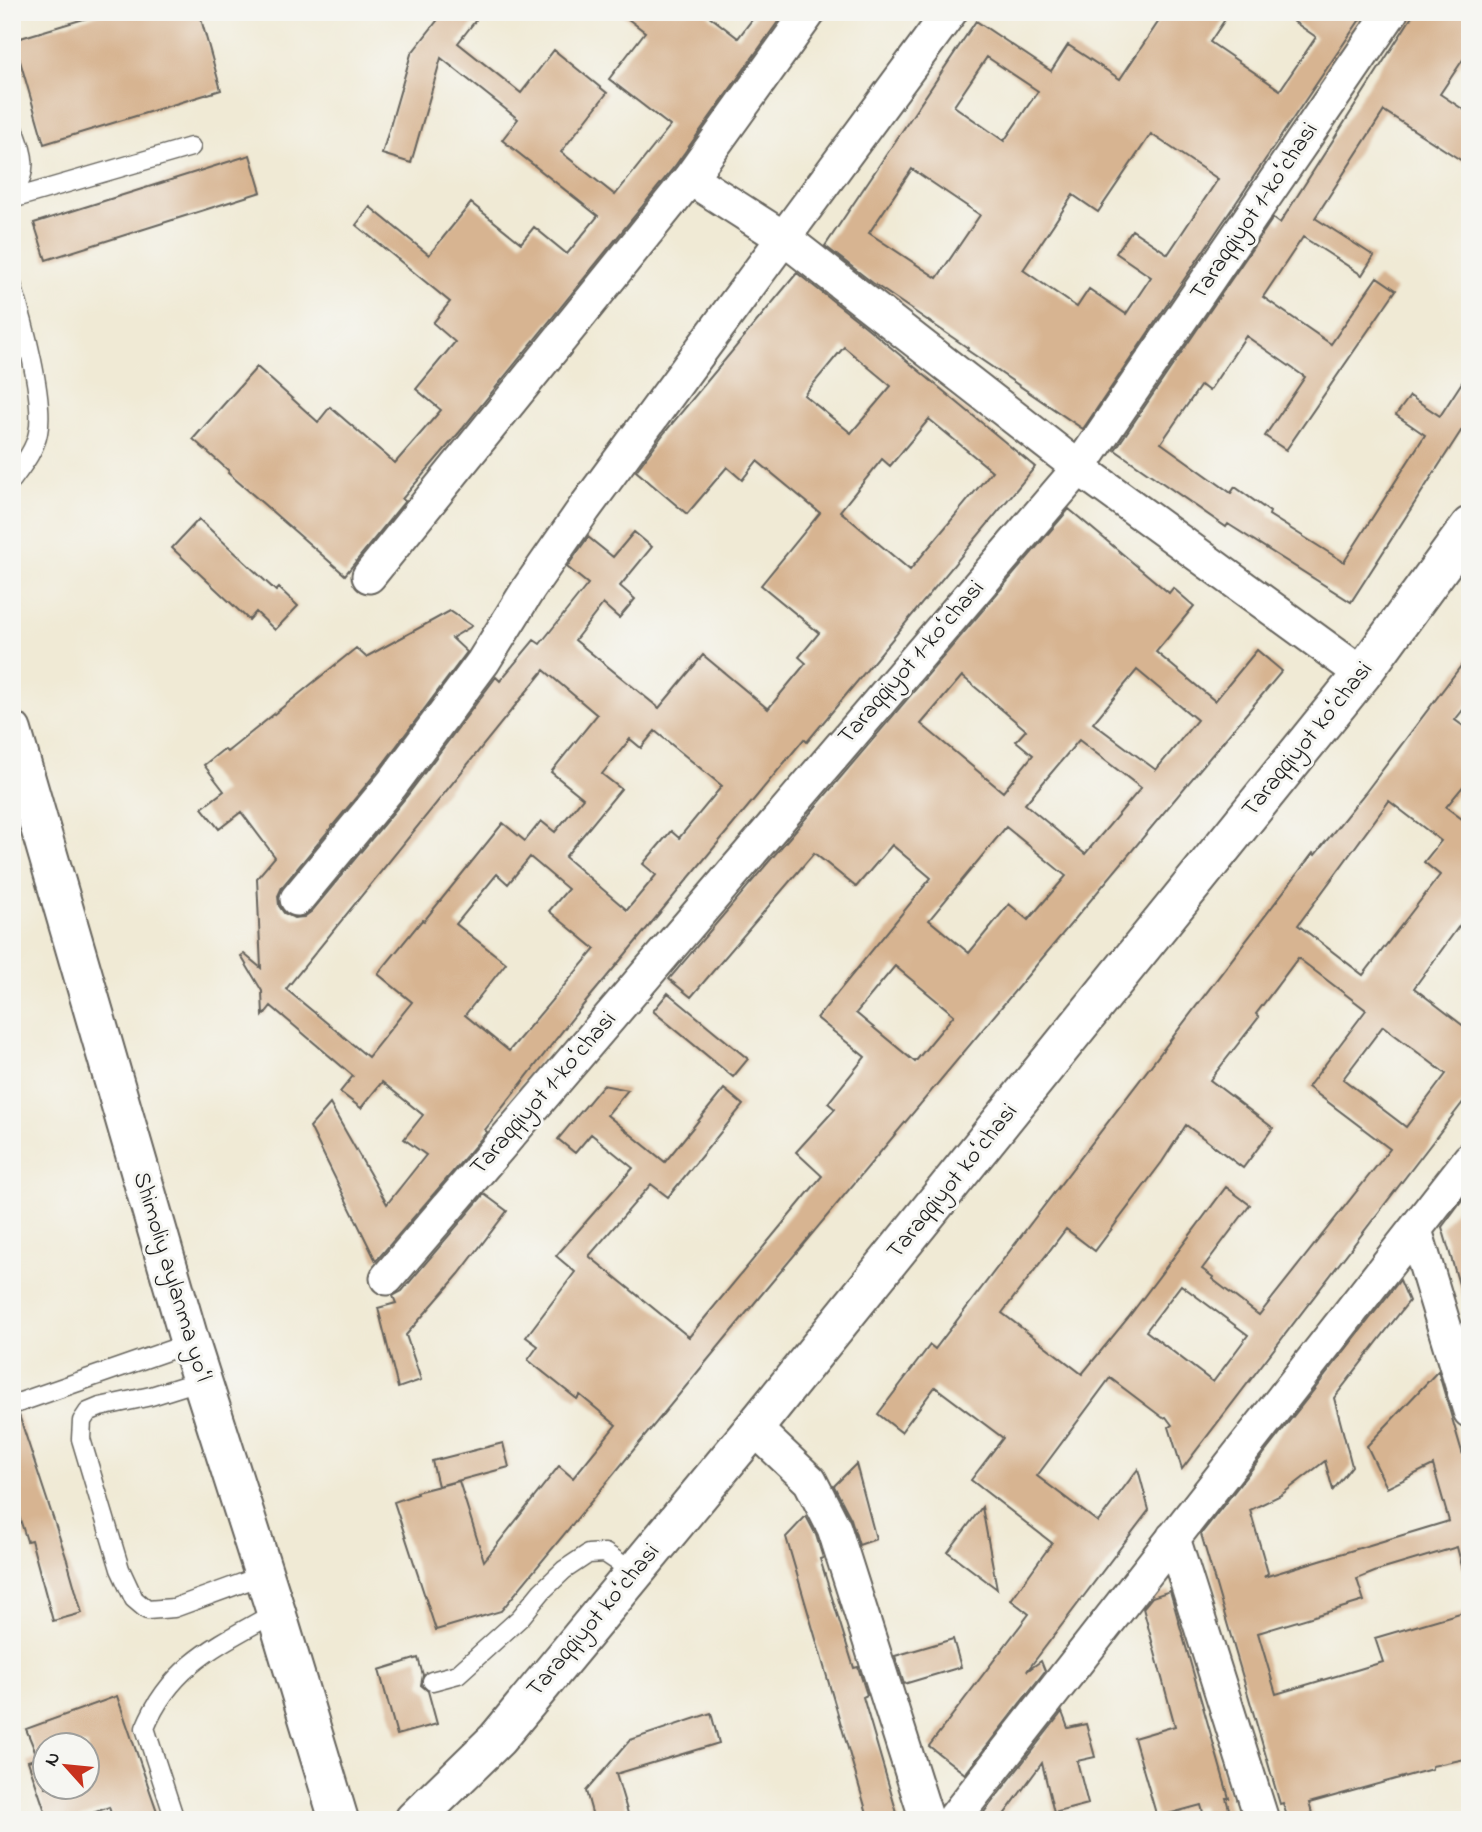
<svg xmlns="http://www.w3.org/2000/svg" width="1482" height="1832" viewBox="0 0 1482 1832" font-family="'Indie Flower',sans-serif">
	<rect width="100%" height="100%" fill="#f6f6f2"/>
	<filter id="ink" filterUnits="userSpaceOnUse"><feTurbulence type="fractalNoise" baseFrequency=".0143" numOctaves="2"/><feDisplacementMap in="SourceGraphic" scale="14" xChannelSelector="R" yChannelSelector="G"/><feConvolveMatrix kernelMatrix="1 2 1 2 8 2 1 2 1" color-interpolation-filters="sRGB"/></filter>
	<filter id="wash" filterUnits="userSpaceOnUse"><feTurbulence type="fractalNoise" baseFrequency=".00686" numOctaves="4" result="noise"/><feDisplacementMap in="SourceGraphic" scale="28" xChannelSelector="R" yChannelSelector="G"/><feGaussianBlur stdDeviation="1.57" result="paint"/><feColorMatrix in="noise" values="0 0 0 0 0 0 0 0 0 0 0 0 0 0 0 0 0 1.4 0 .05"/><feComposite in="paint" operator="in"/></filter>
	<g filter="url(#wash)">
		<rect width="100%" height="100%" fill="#f0ead5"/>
		<g id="blocks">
			<!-- building -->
			<path fill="#d7b491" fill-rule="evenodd" d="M 107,12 L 199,12 L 221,90 L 44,144 L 14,40 Z
				M 444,12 L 482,12 L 458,43 L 521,93 L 554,50 L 607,93 L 561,152 L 615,195 L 670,126 L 609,79 L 645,32 L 619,12 L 704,12 L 738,38 L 758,12 L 785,12 L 675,166 L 463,428 L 402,499 L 405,501 L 345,575 L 228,473 L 229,471 L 193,439 L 257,367 L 318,422 L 330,407 L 395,463 L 441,410 L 416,389 L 455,342 L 433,323 L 450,302 L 356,225 L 370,207 L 429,255 L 471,203 L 521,243 L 534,227 L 567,254 L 598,216 L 502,140 L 518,119 L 441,58 L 411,163 L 382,154 L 411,54 Z
				M 1165,12 L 1230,12 L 1210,42 L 1280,90 L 1316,37 L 1280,12 L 1365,12 L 1083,429 L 967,350 L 968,348 L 873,283 L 825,246 L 976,21 L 1051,71 L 1068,45 L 1120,79 ZM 987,57 L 1038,91 L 1004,141 L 954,106 ZM 1151,134 L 1218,179 L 1168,254 L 1132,230 L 1116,253 L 1151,277 L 1126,314 L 1089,289 L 1077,307 L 1023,270 L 1073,195 L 1098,212 ZM 912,169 L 980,215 L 937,278 L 869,233 Z
				M 1415,12 L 1470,12 L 1470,49 L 1440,94 L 1470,114 L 1470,166 L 1384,111 L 1315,218 L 1374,256 L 1362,275 L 1303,237 L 1263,297 L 1331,344 L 1377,277 L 1396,290 L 1286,450 L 1265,436 L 1305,377 L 1246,336 L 1209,391 L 1201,385 L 1161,443 L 1231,493 L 1235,487 L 1270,512 L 1269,515 L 1344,562 L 1425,435 L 1396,415 L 1410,396 L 1440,416 L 1470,370 L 1470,417 L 1351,602 L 1228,524 L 1226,527 L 1115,450 L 1273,218 L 1280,223 Z
				M 250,155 L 261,192 L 46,260 L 34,223 Z
				M 797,273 L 865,326 L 1035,467 L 807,742 L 804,739 L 575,1015 L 485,1130 L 487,1132 L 376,1261 L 310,1127 L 330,1104 L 387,1204 L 426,1155 L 404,1139 L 423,1115 L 382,1082 L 361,1108 L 340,1092 L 353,1076 L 271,1006 L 263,1016 L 262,991 L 241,956 L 244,954 L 261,968 L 257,878 L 275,857 L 241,812 L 219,829 L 202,808 L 224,791 L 204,765 L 224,749 L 227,752 L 356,648 L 366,657 L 450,611 L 472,626 L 452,638 L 467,652 L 377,772 L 282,887 L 278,896 L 279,906 L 284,913 L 294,918 L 304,917 L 312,911 L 407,796 L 496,677 L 500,681 L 534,640 L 540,644 L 588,584 L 567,567 L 588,537 L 613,557 L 634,532 L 652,547 L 620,586 L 635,599 L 619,618 L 603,604 L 575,640 L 659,708 L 703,655 L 768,709 L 806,663 L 799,657 L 819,633 L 761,585 L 820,513 L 757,461 L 742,480 L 727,467 L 687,514 L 636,471 L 665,432 ZM 844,347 L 891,386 L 851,433 L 804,395 ZM 929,419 L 992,471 L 910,570 L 840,511 L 882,459 L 890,466 ZM 544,670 L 597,715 L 551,772 L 583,798 L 555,832 L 541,821 L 525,841 L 503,823 L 424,921 L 422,920 L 378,974 L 412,1002 L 368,1057 L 286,989 ZM 655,731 L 722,786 L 679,838 L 671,831 L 643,864 L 656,875 L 627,910 L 565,857 L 621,789 L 602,774 L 630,739 L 641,748 ZM 530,857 L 568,889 L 549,911 L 595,949 L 509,1051 L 465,1015 L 506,963 L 456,924 L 497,874 L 508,884 Z
				M 1069,509 L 1169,593 L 1173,588 L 1194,606 L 1156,652 L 1215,701 L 1257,650 L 1282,671 L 766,1289 L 501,1611 L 436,1630 L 394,1502 L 417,1494 L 416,1492 L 459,1481 L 484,1561 L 559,1466 L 573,1478 L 616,1425 L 580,1395 L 577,1399 L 528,1360 L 538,1346 L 526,1337 L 575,1272 L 556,1256 L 633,1168 L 591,1134 L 575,1153 L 558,1139 L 603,1085 L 628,1090 L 607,1115 L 665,1162 L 724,1089 L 743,1105 L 668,1197 L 651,1184 L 589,1256 L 689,1337 L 822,1176 L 796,1152 L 835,1109 L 828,1103 L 865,1057 L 817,1018 L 931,878 L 892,845 L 856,887 L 814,853 L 691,997 L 669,979 ZM 1137,670 L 1197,720 L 1156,770 L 1093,723 ZM 962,676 L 1026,730 L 1016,741 L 1033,755 L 1003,792 L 921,724 ZM 1079,740 L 1141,788 L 1085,854 L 1025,804 ZM 1006,827 L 1066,876 L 1028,920 L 1009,904 L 969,953 L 929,920 ZM 895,966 L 954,1015 L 915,1062 L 856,1013 Z
				M 199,519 L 276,591 L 279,588 L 298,606 L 275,630 L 256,612 L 249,620 L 172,548 Z
				M 1470,654 L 1470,701 L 1455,720 L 1470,731 L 1470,778 L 1446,807 L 1470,825 L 1470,911 L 1414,988 L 1470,1031 L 1470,1093 L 1182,1469 L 1169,1427 L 1172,1425 L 1166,1417 L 1163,1418 L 1110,1378 L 1037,1476 L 1098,1522 L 1138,1469 L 1149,1510 L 1027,1671 L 1041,1661 L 1045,1671 L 965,1774 L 929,1746 L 1029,1614 L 1011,1600 L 1052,1543 L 971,1480 L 1003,1438 L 935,1387 L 901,1432 L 878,1414 L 930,1345 L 935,1349 L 1313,853 L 1315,855 L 1365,793 ZM 1389,801 L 1441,841 L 1424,862 L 1440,875 L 1363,975 L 1298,925 ZM 1298,958 L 1366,1010 L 1308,1087 L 1390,1149 L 1259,1315 L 1212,1279 L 1213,1277 L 1202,1269 L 1250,1205 L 1226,1187 L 1128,1318 L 1082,1374 L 1002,1313 L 1066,1229 L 1095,1251 L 1162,1162 L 1186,1125 L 1243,1168 L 1273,1128 L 1210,1080 L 1259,1017 L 1256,1014 ZM 1383,1026 L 1446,1074 L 1406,1127 L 1343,1079 ZM 1181,1285 L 1248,1335 L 1213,1382 L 1146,1331 Z
				M 668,993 L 748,1059 L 733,1077 L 653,1011 Z
				M 484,1194 L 507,1211 L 459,1274 L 406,1335 L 421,1380 L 398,1388 L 378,1308 L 396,1303 L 393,1296 L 402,1291 Z
				M 1465,1196 L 1470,1212 L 1470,1300 L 1464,1301 L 1442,1227 Z
				M 1400,1280 L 1409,1301 L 1334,1398 L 1352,1466 L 1333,1490 L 1325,1461 L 1281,1495 L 1250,1510 L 1268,1573 L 1264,1577 L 1449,1521 L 1433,1465 L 1387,1488 L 1367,1446 L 1438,1371 L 1470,1479 L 1470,1569 L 1463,1570 L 1457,1547 L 1377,1571 L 1357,1579 L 1364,1601 L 1258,1633 L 1276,1694 L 1383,1662 L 1375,1638 L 1470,1610 L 1470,1758 L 1432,1766 L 1432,1769 L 1309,1803 L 1314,1820 L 1288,1820 L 1283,1803 L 1280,1804 L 1201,1534 Z
				M 19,1415 L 67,1560 L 82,1613 L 53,1621 L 31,1540 L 27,1541 L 12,1494 L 12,1416 Z
				M 503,1443 L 509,1467 L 438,1486 L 432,1461 Z
				M 856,1464 L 876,1539 L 859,1545 L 851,1519 L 834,1486 Z
				M 982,1507 L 997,1589 L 948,1552 Z
				M 806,1516 L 816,1535 L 823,1558 L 820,1559 L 854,1668 L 858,1667 L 867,1695 L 863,1697 L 899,1820 L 869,1820 L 786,1537 Z
				M 1170,1591 L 1229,1798 L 1226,1798 L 1232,1820 L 1205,1820 L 1201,1805 L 1157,1817 L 1134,1738 L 1175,1726 L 1143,1608 L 1152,1597 Z
				M 953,1639 L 961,1667 L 904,1684 L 895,1656 Z
				M 418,1658 L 423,1675 L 421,1685 L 428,1691 L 437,1724 L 397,1735 L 379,1670 Z
				M 117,1696 L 160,1820 L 113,1820 L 109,1807 L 74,1820 L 48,1820 L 28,1761 L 38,1758 L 26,1729 ZM 46,1745 L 88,1745 L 88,1787 L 46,1787 Z
				M 1062,1712 L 1068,1728 L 1086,1724 L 1095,1757 L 1077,1761 L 1088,1804 L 1054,1813 L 1042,1763 L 1000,1820 L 978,1820 Z
				M 711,1713 L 719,1743 L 616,1774 L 630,1820 L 594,1820 L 586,1791 L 630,1740 Z"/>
		</g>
	</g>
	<g filter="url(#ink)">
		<use href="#blocks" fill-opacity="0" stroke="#66645d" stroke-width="2"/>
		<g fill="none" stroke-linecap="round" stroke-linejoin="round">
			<defs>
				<path id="lane" d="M 12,123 C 23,154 31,167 12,196
					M 12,199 L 191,147
					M 12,285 C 23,319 45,400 38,433 C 35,450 22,466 12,480
					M 202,1380 L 151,1396 L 100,1407 L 88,1412 L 82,1421 L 81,1439 L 120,1569 L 134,1599 L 147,1610 L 174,1608 L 264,1575
					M 12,1405 L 190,1343
					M 432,1681 L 458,1674 L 520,1618 L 542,1591 L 564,1570 L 588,1554 L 605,1553 L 635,1573
					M 175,1820 L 145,1728 C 171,1664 220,1644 276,1612"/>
				<path id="street" d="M 690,178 L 785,239 L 1079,468 L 1362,674
					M 369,576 L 690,178 L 809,12
					M 297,899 L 392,784 L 483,662 L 529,588 L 584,509 L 950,12
					M 1415,1230 L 1470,1411
					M 387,1278 L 1079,468 L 1391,12
					M 754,1428 L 810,1481 L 834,1528 L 927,1820
					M 1173,1538 L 1262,1820
					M 953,1820 L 1470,1159"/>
				<path id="secondary" d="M 414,1820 L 497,1739 L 754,1428 L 1362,674 L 1470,526"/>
				<path id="primary" d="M 12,731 L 190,1343 L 276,1612 L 339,1820"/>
			</defs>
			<!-- lane casing -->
			<use href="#lane" stroke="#66645d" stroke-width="21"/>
			<!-- street casing -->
			<use href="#street" stroke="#66645d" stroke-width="37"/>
			<!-- secondary casing -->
			<use href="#secondary" stroke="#66645d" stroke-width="42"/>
			<!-- primary casing -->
			<use href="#primary" stroke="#66645d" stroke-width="42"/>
			<!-- lane -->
			<use href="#lane" stroke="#fff" stroke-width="18"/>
			<!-- street -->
			<use href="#street" stroke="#fff" stroke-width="33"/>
			<!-- secondary -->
			<use href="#secondary" stroke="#fff" stroke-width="38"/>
			<!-- primary -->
			<use href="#primary" stroke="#fff" stroke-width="38"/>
		</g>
	</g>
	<g text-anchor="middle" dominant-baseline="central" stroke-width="6" stroke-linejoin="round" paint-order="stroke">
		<!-- street labels -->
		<g font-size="24" fill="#1c1c1c" stroke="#f6f6f2">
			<text transform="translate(1255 212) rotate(-56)">Taraqqiyot 1-koʻchasi</text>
			<text transform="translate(912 663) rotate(-49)">Taraqqiyot 1-koʻchasi</text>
			<text transform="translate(1308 740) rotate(-51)">Taraqqiyot koʻchasi</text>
			<text transform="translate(544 1094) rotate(-49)">Taraqqiyot 1-koʻchasi</text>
			<text transform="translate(953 1182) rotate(-51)">Taraqqiyot koʻchasi</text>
			<text transform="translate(171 1277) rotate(73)">Shimoliy aylanma yoʻl</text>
			<text transform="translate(594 1621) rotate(-50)">Taraqqiyot koʻchasi</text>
		</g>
	</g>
	<!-- margin -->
	<rect width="1482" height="1832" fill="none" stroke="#f6f6f2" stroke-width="42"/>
	<!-- north arrow -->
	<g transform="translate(66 1766) rotate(297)"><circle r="33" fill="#f6f6f2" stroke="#9f9f9c" stroke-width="2"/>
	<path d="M0-5L12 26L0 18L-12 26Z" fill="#c8321e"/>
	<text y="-10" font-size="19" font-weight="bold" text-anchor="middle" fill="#1c1c1c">N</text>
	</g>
</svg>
